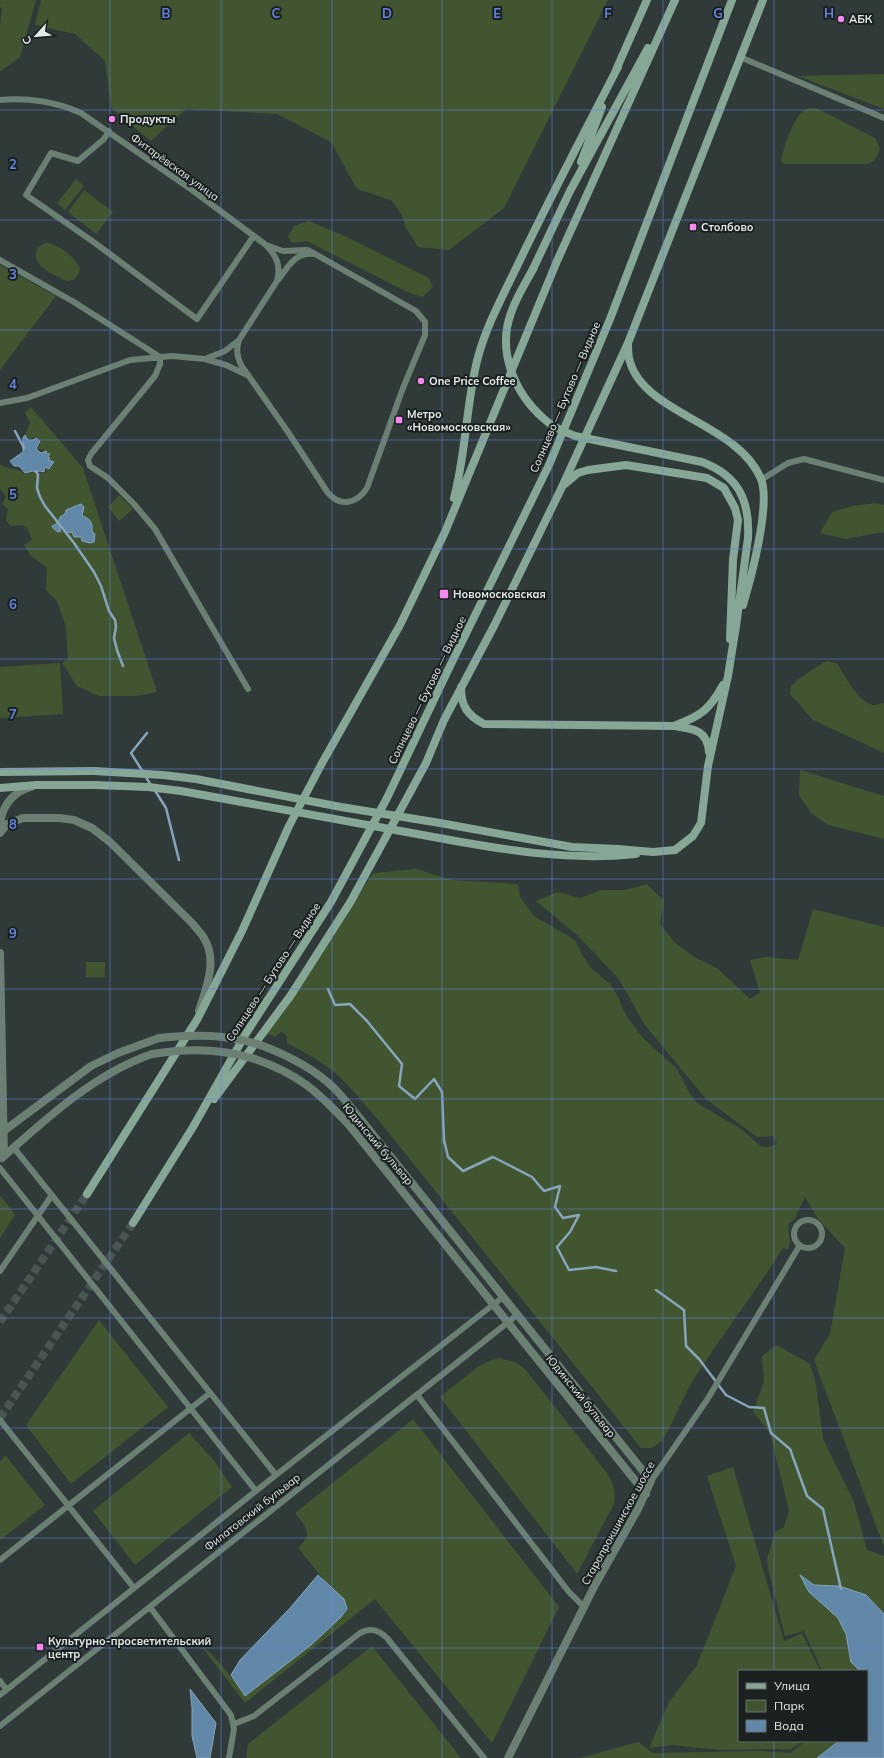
<svg xmlns="http://www.w3.org/2000/svg" width="884" height="1758" viewBox="0 0 884 1758" font-family="Mulish,sans-serif">
	<rect width="100%" height="100%" fill="#2f3a39"/>
	<!-- green -->
	<path fill="#415630" d="M 0,0 L 36,0 L 20,57 L 0,72 L 0,25 L 2,9 L 0,7 Z
		M 41,0 L 608,0 L 504,208 L 449,250 L 418,247 L 406,228 L 402,215 L 391,200 L 357,189 L 331,142 L 277,114 L 186,109 L 151,141 L 111,108 L 105,61 L 75,34 L 35,25 Z
		M 884,74 L 884,109 L 798,76 Z
		M 816,108 L 875,138 L 880,149 L 875,160 L 868,164 L 784,164 L 781,162 C 783,149 793,118 804,110 C 807,108 812,108 816,108 Z
		M 76,179 L 84,186 L 65,210 L 57,203 Z
		M 84,190 L 113,212 L 96,234 L 68,212 Z
		M 309,221 L 347,237 L 429,278 L 433,287 L 422,297 L 407,292 L 307,241 L 292,243 L 288,237 L 294,226 Z
		M 46,243 C 56,242 79,260 80,270 L 75,279 L 69,281 L 64,280 C 54,275 30,265 37,250 C 39,246 42,244 46,243 Z
		M 0,265 L 56,296 L 0,370 Z
		M 31,407 L 83,468 L 157,692 L 136,696 L 99,696 L 77,686 L 62,663 L 68,659 L 66,627 L 57,601 L 46,590 L 47,568 L 30,555 L 24,545 L 32,540 L 28,530 L 23,525 L 11,526 L 6,520 L 8,509 L 2,504 L 6,497 L 0,489 L 0,464 C 10,471 17,467 25,474 L 34,472 L 45,473 L 47,468 L 49,470 L 55,463 L 49,460 L 50,454 L 48,454 L 45,450 L 37,449 L 40,445 L 40,440 L 36,437 L 29,439 L 25,434 L 30,423 L 25,413 Z
		M 119,495 L 133,509 L 119,521 L 108,507 Z
		M 876,503 L 884,505 L 884,532 L 845,539 L 820,533 L 832,512 L 853,506 Z
		M 827,661 L 837,663 C 844,674 859,705 875,705 C 877,705 881,703 884,703 L 884,753 L 813,720 L 790,694 L 791,686 C 802,676 814,668 827,661 Z
		M 60,663 L 63,714 L 0,718 L 0,667 Z
		M 800,770 L 884,796 L 884,839 L 828,825 L 811,813 L 799,795 Z
		M 417,869 L 452,880 L 518,884 L 520,897 L 534,916 L 575,940 L 583,956 L 592,969 L 610,984 L 619,998 L 623,1010 L 628,1018 L 643,1038 L 677,1069 L 689,1092 L 697,1103 L 741,1129 L 762,1147 L 768,1147 L 777,1144 L 773,1136 L 757,1137 L 706,1099 L 644,1024 L 619,979 L 578,936 L 536,901 L 557,892 L 580,898 L 601,890 L 625,890 L 647,884 L 664,901 L 660,924 L 675,943 L 696,958 L 717,968 L 750,999 L 760,993 L 750,960 L 765,957 L 798,960 L 813,909 L 884,927 L 884,1547 L 814,1360 L 830,1334 L 845,1248 L 818,1219 L 805,1197 L 794,1220 L 789,1223 C 787,1232 792,1240 788,1250 L 783,1248 C 754,1294 720,1337 691,1384 C 680,1403 673,1423 662,1441 L 652,1448 L 641,1448 L 380,1122 C 365,1105 351,1087 334,1072 C 320,1061 304,1052 287,1043 C 287,1038 287,1034 281,1032 L 275,1037 L 266,1033 L 325,949 L 373,873 Z
		M 86,962 L 105,962 L 105,977 L 86,977 Z
		M 0,1195 L 15,1215 L 0,1238 Z
		M 99,1320 L 168,1407 L 71,1484 L 26,1425 Z
		M 777,1345 L 810,1364 L 816,1384 L 823,1439 L 854,1502 L 867,1550 L 884,1556 L 884,1614 L 866,1595 L 839,1586 L 814,1585 L 801,1576 L 809,1592 L 838,1618 L 846,1634 L 851,1662 L 860,1671 L 822,1671 L 804,1631 L 785,1636 L 768,1568 L 767,1559 L 775,1532 L 784,1527 L 789,1511 L 770,1433 L 753,1412 L 764,1381 L 762,1356 Z
		M 498,1358 L 515,1362 L 525,1369 L 607,1473 C 613,1483 616,1492 614,1504 L 577,1574 L 440,1397 L 480,1365 Z
		M 413,1419 L 559,1607 L 492,1743 L 375,1599 L 245,1703 L 199,1643 C 217,1658 232,1677 245,1695 L 345,1613 L 347,1608 L 298,1548 C 314,1533 306,1528 295,1513 Z
		M 189,1433 L 215,1462 L 232,1487 L 135,1565 L 93,1511 Z
		M 5,1455 L 45,1505 L 0,1540 L 0,1462 Z
		M 733,1467 L 784,1641 L 802,1633 L 820,1671 L 739,1671 L 739,1741 L 802,1741 L 790,1750 L 776,1749 L 721,1750 L 671,1745 L 649,1748 L 669,1702 L 697,1665 L 736,1566 L 707,1476 Z
		M 372,1646 L 461,1758 L 246,1758 L 248,1744 Z
		M 805,1741 L 839,1741 L 817,1758 L 580,1758 L 638,1742 L 653,1753 L 760,1751 L 791,1753 Z"/>
	<!-- water -->
	<path fill="#6188a9" stroke="#88a5bc" d="M 25,435 L 28,440 L 33,440 L 36,438 L 40,441 L 36,449 L 41,453 L 46,451 L 47,454 L 50,454 L 48,457 L 50,458 L 48,460 L 54,462 L 49,469 L 45,467 L 44,472 L 40,471 L 35,472 L 33,471 L 25,473 L 19,466 L 14,466 L 10,461 L 23,452 L 23,438 Z
		M 81,504 L 84,507 L 82,516 C 90,518 93,523 92,531 L 95,534 L 94,542 L 90,543 L 82,541 L 81,537 L 74,537 L 72,532 L 66,533 L 62,528 L 59,528 L 61,531 L 58,532 L 53,528 L 52,526 L 58,523 L 60,517 L 65,514 L 66,510 Z
		M 318,1575 L 344,1599 L 347,1609 L 341,1617 L 311,1645 L 245,1696 L 231,1675 L 240,1660 L 290,1608 Z
		M 800,1575 L 814,1585 L 839,1586 L 866,1595 L 884,1614 L 884,1758 L 817,1758 L 839,1741 L 867,1741 L 867,1671 L 860,1671 L 851,1662 L 846,1634 L 838,1618 L 809,1592 Z
		M 190,1689 L 216,1723 L 210,1758 L 197,1758 L 192,1736 L 192,1708 Z"/>
	<g fill="none" stroke-linecap="round" stroke-linejoin="round">
		<!-- stream -->
		<path stroke="#88a5bc" stroke-width="2.5" d="M 15,431 L 24,448
			M 36,471 L 38,475 L 37,488 L 40,497 L 45,506 L 74,543 L 94,572 L 101,586 L 109,611 L 115,620 L 116,627 L 114,638 L 117,650 L 123,666
			M 143,772 L 131,753 L 147,733
			M 145,776 L 151,785
			M 154,789 L 166,808 L 179,860
			M 328,989 L 335,1005 L 350,1004 L 367,1021 L 402,1064 L 399,1086 L 415,1099 L 434,1079 L 442,1092 L 444,1140 L 448,1157 L 463,1171 L 493,1157 L 532,1177 L 544,1191 L 560,1186 L 555,1207 L 563,1218 L 579,1215 L 570,1232 L 557,1247 L 569,1270 L 596,1267 L 616,1271
			M 656,1290 L 684,1310 L 686,1346 L 699,1359 L 726,1395 L 749,1407 L 764,1408 L 771,1433 L 790,1449 L 807,1496 L 823,1509 L 841,1589"/>
		<!-- secondary-tunnel -->
		<path stroke="#4a5453" stroke-width="8" stroke-dasharray="8 4" stroke-linecap="butt" d="M 0,1322 L 87,1194
			M 0,1418 L 133,1223"/>
		<!-- minor -->
		<path stroke="#6b7f73" stroke-width="6" d="M 740,57 L 884,118
			M 0,100 C 27,97 57,102 81,113 L 192,190 L 266,245 L 283,251 L 308,250 L 416,311 L 425,322 L 425,335 L 403,388 L 367,488 C 357,504 340,507 328,493 L 288,432 L 241,365 C 237,356 236,350 239,340 L 277,281 C 281,265 277,257 266,245
			M 109,131 L 104,139 L 78,161 L 51,153 L 26,195 L 95,243 L 197,319 L 253,237
			M 0,260 L 74,302 L 160,357 L 160,364 L 155,376 L 91,454 L 88,460 L 90,466 L 108,478 L 134,504 L 155,529 L 248,689
			M 279,279 C 288,266 296,252 314,254
			M 205,359 L 225,351 L 239,340
			M 0,403 L 27,398 L 130,360 L 172,356 L 205,359 L 226,365 L 247,375
			M 761,480 L 788,463 L 804,459 L 884,480
			M 14,1148 L 276,1475
			M 0,1168 L 256,1491
			M794 1234a14 14 0 1 1 28 0a14 14 0 1 1-28 0Z
			M 0,1271 L 52,1195
			M 417,1395 L 569,1592 L 584,1607
			M 0,1420 L 134,1588
			M 651,1481 L 707,1400 L 800,1245
			M 0,1560 L 210,1393
			M 150,1607 L 231,1715 L 234,1729 L 229,1758
			M 0,1681 L 6,1689
			M 0,1695 L 276,1475 L 503,1297
			M 234,1724 L 254,1716 L 360,1633 C 371,1627 379,1630 387,1638 L 484,1758
			M 0,1726 L 517,1315"/>
		<!-- tertiary -->
		<path stroke="#6b7f73" stroke-width="8" d="M 0,823 C 3,805 13,792 31,787
			M 0,833 L 7,824 L 23,818 L 59,818 L 74,820 L 92,828 L 110,842 L 192,923 C 196,928 201,933 204,938 C 218,961 206,988 199,1011
			M 0,953 L 4,1156
			M 263,1046 C 289,1056 313,1068 333,1087 C 342,1096 350,1106 358,1116 L 651,1481 L 638,1509 L 595,1585 L 508,1758
			M 255,1059 C 299,1074 318,1092 349,1125 L 646,1494
			M 1,1133 L 91,1066 L 118,1053 L 159,1038
			M 2,1158 C 47,1118 94,1074 152,1054"/>
		<!-- secondary -->
		<path stroke="#86a795" stroke-width="8" d="M 616,70 L 647,0
			M 581,162 L 602,107
			M 533,269 L 570,191 L 648,48
			M 628,344 C 628,350 628,356 630,362 C 645,414 739,424 761,479 C 771,504 751,578 743,605
			M 565,484 L 578,473 L 588,470 L 626,465 L 707,478 L 724,488 L 735,508 L 738,520 L 733,560 L 730,639
			M 454,498 C 466,453 466,406 477,361 C 486,325 505,292 521,258 C 552,194 585,131 618,67
			M 461,687 C 461,706 467,715 484,724 L 674,726 C 693,729 707,729 709,752
			M 676,725 C 701,716 710,709 723,685
			M 0,772 L 94,771
			M 0,788 L 37,785 L 94,785
			M 440,823 L 572,847 L 618,849 L 653,852 L 675,850 L 693,836 L 701,823 L 708,766 L 728,676 L 736,626 L 748,538
			M 439,838 C 504,850 569,861 636,854
			M 214,1099 L 291,995 L 351,901 L 426,763 L 444,720 L 495,624 L 561,489 L 628,343 L 763,0
			M 87,1194 L 198,1018 L 242,931 L 289,826 L 321,765 L 400,625 L 445,532 L 557,261 L 675,0
			M 133,1223 L 193,1127 L 245,1035 L 331,902 L 387,798 L 450,666 L 549,465 L 610,319 L 732,0"/>
		<!-- tertiary-bridge -->
		<path stroke="#6b7f73" stroke-width="8" d="M 159,1038 C 195,1034 228,1034 263,1046
			M 152,1054 C 187,1048 220,1048 255,1059"/>
		<!-- secondary-bridge -->
		<path stroke="#86a795" stroke-width="8" d="M 533,269 C 525,284 516,298 511,313 C 497,351 514,392 543,418 C 552,427 563,431 575,436 L 702,462 C 739,476 750,501 748,538
			M 94,771 L 163,775 L 196,779 L 341,807 L 440,823
			M 94,785 L 148,787 L 181,791 L 439,838"/>
	</g>
	<!-- grid -->
	<path fill="none" stroke="#6284de" stroke-width="1" stroke-opacity="0.55" d="M 110,0 L 110,1758M 221,0 L 221,1758M 332,0 L 332,1758M 442,0 L 442,1758M 552,0 L 552,1758M 663,0 L 663,1758M 774,0 L 774,1671M 0,110 L 884,110M 0,220 L 884,220M 0,330 L 884,330M 0,440 L 884,440M 0,549 L 884,549M 0,659 L 884,659M 0,769 L 884,769M 0,879 L 884,879M 0,989 L 884,989M 0,1099 L 884,1099M 0,1209 L 884,1209M 0,1318 L 884,1318M 0,1428 L 884,1428M 0,1538 L 884,1538M 0,1648 L 884,1648M 774,1741 L 774,1758"/>
	<!-- markers -->
	<g fill="#f589ee" stroke="#1b2020" stroke-width="1.5">
		<circle cx="841" cy="19" r="4"/>
		<circle cx="112" cy="119" r="4"/>
		<rect x="689" y="223" width="8" height="8" rx="2"/>
		<circle cx="421" cy="381" r="4"/>
		<rect x="395" y="416" width="8" height="8" rx="2"/>
		<rect x="439" y="589" width="10" height="10" rx="2"/>
		<rect x="36" y="1643" width="8" height="8" rx="2"/>
	</g>
	<g text-anchor="middle" dominant-baseline="central" stroke-width="4" stroke-linejoin="round" paint-order="stroke">
		<!-- poi labels -->
		<g font-size="11" font-weight="bold" fill="#e2e9e8" stroke="#1b2020" text-anchor="start">
			<text x="849" y="19">АБК</text>
			<text x="120" y="119">Продукты</text>
			<text x="701" y="227">Столбово</text>
			<text x="429" y="381">One Price Coffee</text>
			<text x="407" y="414">Метро<tspan x="407" dy="13">«Новомосковская»</tspan></text>
			<text x="453" y="594">Новомосковская</text>
			<text x="48" y="1641">Культурно-просветительский<tspan x="48" dy="13">центр</tspan></text>
		</g>
		<!-- street labels -->
		<g font-size="11" fill="#e2e9e8" stroke="#1b2020">
			<text transform="translate(175 167) rotate(36)">Фитарёвская улица</text>
			<text transform="translate(565 397) rotate(-67)">Солнцево — Бутово — Видное</text>
			<text transform="translate(427 690) rotate(-64)">Солнцево — Бутово — Видное</text>
			<text transform="translate(273 972) rotate(-57)">Солнцево — Бутово — Видное</text>
			<text transform="translate(378 1144) rotate(50)">Юдинский бульвар</text>
			<text transform="translate(581 1396) rotate(51)">Юдинский бульвар</text>
			<text transform="translate(252 1512) rotate(-38)">Филатовский бульвар</text>
			<text transform="translate(618 1523) rotate(-61)">Старопрокшинское шоссе</text>
		</g>
	</g>
	<g font-size="13" text-anchor="middle" font-weight="bold" fill="#6284de" stroke="#1b2020" stroke-width="4" stroke-linejoin="round" paint-order="stroke">
		<text x="166" y="18">B</text>
		<text x="276" y="18">C</text>
		<text x="387" y="18">D</text>
		<text x="497" y="18">E</text>
		<text x="608" y="18">F</text>
		<text x="718" y="18">G</text>
		<text x="829" y="18">H</text>
		<text x="13" y="169">2</text>
		<text x="13" y="279">3</text>
		<text x="13" y="389">4</text>
		<text x="13" y="499">5</text>
		<text x="13" y="609">6</text>
		<text x="13" y="719">7</text>
		<text x="13" y="829">8</text>
		<text x="13" y="938">9</text>
	</g>
	<!-- legend -->
	<rect x="738" y="1670" width="130" height="72" fill="#1b2020" stroke="#6b7070"/>
	<rect x="746" y="1683" width="20" height="6" fill="#86a795" stroke="#6b7070"/>
	<text x="774" y="1690" font-size="12" fill="#e2e9e8">Улица</text>
	<rect x="746" y="1700" width="20" height="12" fill="#415630" stroke="#6b7070"/>
	<text x="774" y="1710" font-size="12" fill="#e2e9e8">Парк</text>
	<rect x="746" y="1720" width="20" height="12" fill="#6188a9" stroke="#6b7070"/>
	<text x="774" y="1730" font-size="12" fill="#e2e9e8">Вода</text>
	<!-- north arrow -->
	<g transform="translate(36 36) rotate(243)" stroke="#1b2020" stroke-width="3" paint-order="stroke">
	<path d="M0-3L7 15L0 10L-7 15Z" fill="#e2e9e8"/>
	<text y="-6" font-size="11" font-weight="bold" text-anchor="middle" fill="#e2e9e8">С</text>
	</g>
</svg>
